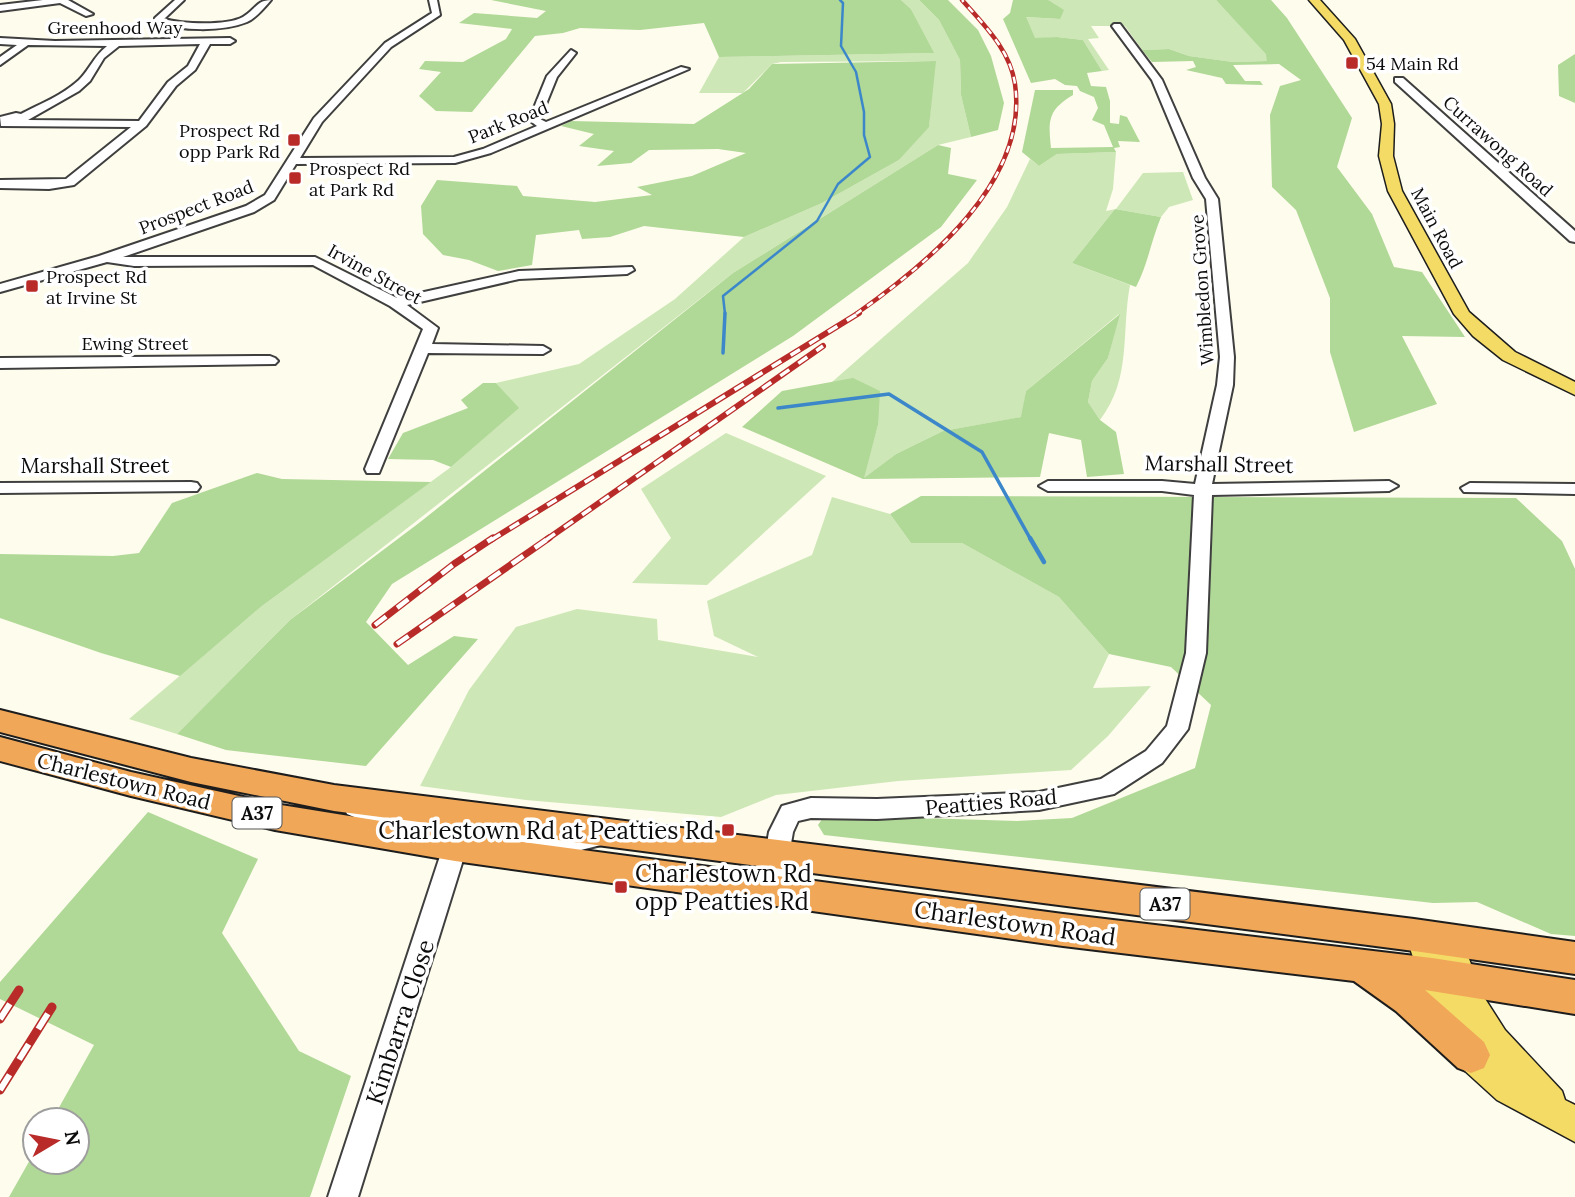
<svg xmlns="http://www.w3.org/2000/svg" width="1575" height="1197" viewBox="0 0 1575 1197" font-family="Lora,serif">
	<rect width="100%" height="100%" fill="#fefcec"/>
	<!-- green -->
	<path fill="#cde7b7" d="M 901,0 L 919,0 L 939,20 L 960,60 L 961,95 L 971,137 L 938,145 L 733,273 L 290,620 L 177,734 L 129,719 L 262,606 L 451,467 L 518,408 L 496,383 L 579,364 L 675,299 L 744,237 L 822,203 L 899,160 L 929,126 L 935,61 L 781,62 L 772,64 L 743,93 L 699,93 L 719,57 L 933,53 L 911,9 Z
		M 1048,0 L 1216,0 L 1267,54 L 1267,61 L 1233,62 L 1189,56 L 1169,49 L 1142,50 L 1125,26 L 1091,26 L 1099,38 L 1088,39 L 1109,70 L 1102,71 L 1083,40 L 1057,37 L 1035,39 L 1025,17 L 1060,19 Z
		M 1116,152 L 1113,189 L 1106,211 L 1116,209 L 1143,173 L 1183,172 L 1193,200 L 1169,207 L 1161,217 L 1115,209 L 1072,263 L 1130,285 C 1121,333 1132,378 1100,420 L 1088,402 L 1092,381 L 1108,358 L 1119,314 L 1026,391 L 1022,417 L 943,431 L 896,454 L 863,479 L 878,425 L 832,382 L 968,263 L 1007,207 L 1030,159 L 1039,166 L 1057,154 Z
		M 726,433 L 826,476 L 707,585 L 632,583 L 671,538 L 641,489 Z
		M 832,497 L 890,514 L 911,543 L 962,543 L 1059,597 L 1109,654 L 1093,688 L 1151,686 L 1108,736 L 1071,770 L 898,781 L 776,795 L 721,817 L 526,800 L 420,786 L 469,690 L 516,627 L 577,609 L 657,619 L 658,640 L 758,657 L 714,636 L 707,601 L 812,555 Z"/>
	<!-- forest -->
	<path fill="#b0d897" d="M 491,0 L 901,0 L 911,9 L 934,53 L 719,57 L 704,23 L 640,30 L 580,28 L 563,33 L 535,36 L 472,112 L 436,111 L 419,96 L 441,72 L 419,69 L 425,61 L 463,62 L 506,39 L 512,29 L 459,23 L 474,13 L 537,18 L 546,11 Z
		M 919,0 L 948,0 L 978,30 L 991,56 L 1004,103 L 998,130 L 971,137 L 961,95 L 960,60 L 939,20 Z
		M 1013,0 L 1048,0 L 1064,10 L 1060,19 L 1026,17 L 1035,38 L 1057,37 L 1083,40 L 1102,71 L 1087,73 L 1091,86 L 1106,87 L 1110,101 L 1110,123 L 1119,124 L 1120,115 L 1127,117 L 1140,142 L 1118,141 L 1120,147 L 1114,148 L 1116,152 L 1057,154 L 1039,166 L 1022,152 L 1035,90 L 1073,90 L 1073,95 C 1048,110 1048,120 1051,148 L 1113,147 L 1104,125 L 1092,120 L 1098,108 L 1094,97 L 1080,91 L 1077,86 L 1065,85 L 1055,79 L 1031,83 L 1003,19 L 1010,13 Z
		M 1216,0 L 1271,0 L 1287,18 L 1352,118 L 1337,167 L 1372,214 L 1394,267 L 1422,272 L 1465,337 L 1402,336 L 1437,404 L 1354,432 L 1330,352 L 1330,298 L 1296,210 L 1272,187 L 1270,115 L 1280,86 L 1301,80 L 1279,64 L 1233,65 L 1245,81 L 1260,81 L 1263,85 L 1226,84 L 1222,78 L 1186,70 L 1196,67 L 1193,61 L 1152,62 L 1142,50 L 1169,49 L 1189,56 L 1233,62 L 1267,61 L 1266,54 Z
		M 1575,54 L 1575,103 L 1559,96 L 1558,65 Z
		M 936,61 L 929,127 L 899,160 L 822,203 L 744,237 L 644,226 L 610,237 L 582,239 L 579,230 L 536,235 L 532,265 L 498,271 L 469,260 L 443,255 L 423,234 L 421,206 L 437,180 L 517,186 L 523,196 L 595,202 L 652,195 L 637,187 L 692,176 L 746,153 L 718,149 L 649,150 L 631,163 L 597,166 L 614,151 L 579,146 L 594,134 L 561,126 L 571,121 L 694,124 L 749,89 L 772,64 Z
		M 938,145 L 951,148 L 948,174 L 977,180 L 941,227 L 793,336 L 392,584 L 366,622 L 408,665 L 454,636 L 478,639 L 366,766 L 226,750 L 177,734 L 290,620 L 419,523 L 733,273 Z
		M 1115,209 L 1161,217 C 1151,241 1148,264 1136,287 L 1072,263 Z
		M 1120,314 L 1108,358 L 1092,381 L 1088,402 L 1100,420 L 1116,432 L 1124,474 L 1087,477 L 1081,440 L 1049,433 L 1040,477 L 863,479 L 742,427 L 782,391 L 853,378 L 880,391 L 878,425 L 864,478 L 896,454 L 943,431 L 1021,417 L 1026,391 Z
		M 483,383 L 496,383 L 519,408 L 451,467 L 433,460 L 388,459 L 403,433 L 468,408 L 461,400 Z
		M 257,473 L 282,479 L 431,482 L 262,606 L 180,676 L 101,653 L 0,618 L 0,554 L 113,556 L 139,553 L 172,503 Z
		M 921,496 L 1516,498 L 1562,541 L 1575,569 L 1575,936 L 1551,934 L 1477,902 L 1433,903 L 824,835 L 818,825 L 825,815 L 1017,821 L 1072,818 L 1195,768 L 1211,705 L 1171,667 L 1109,654 L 1059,597 L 962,543 L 911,543 L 890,514 Z
		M 148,812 L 258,859 L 222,933 L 299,1051 L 351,1076 L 310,1197 L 9,1197 L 35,1151 L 35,1162 L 77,1162 L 77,1120 L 52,1120 L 94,1045 L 0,999 L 0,982 Z"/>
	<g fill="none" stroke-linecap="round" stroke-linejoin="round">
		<!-- stream-far2 -->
		<path stroke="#3b87c9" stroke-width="2.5" d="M 725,314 L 723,296 L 817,221 L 838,184 L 870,157 L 864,135 L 864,112 L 856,72 L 841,46 L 843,3 L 840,0"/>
		<!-- stream-far1 -->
		<path stroke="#3b87c9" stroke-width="3.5" d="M 723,353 L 725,313
			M 778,408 L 889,394 L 982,452 L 1031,540"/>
		<!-- stream -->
		<path stroke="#3b87c9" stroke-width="4.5" d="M 1030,538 L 1044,562"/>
		<defs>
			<path id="minor" d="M 43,0 L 68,0 L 93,14 L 86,16 L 60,3 L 0,11 L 0,5 Z
				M 175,0 L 184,0 L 164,19 C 182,24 227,26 243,17 C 255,10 257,0 271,0 C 265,7 256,18 247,22 C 222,32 180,31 155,22 L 155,18 Z
				M 429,0 L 437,0 L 440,15 L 391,47 L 322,122 L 300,158 L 454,157 L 483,149 L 537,126 L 529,120 L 547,76 L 571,50 L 576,53 L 557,77 L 540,119 L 546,122 L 681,67 L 689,69 L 491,153 L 455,163 L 296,164 L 274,200 L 254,212 L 123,257 L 315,257 L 397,298 L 519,271 L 632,267 L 634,270 L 627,274 L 519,279 L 407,305 L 438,328 L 432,344 L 543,346 L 550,350 L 543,354 L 428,353 L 379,473 L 367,473 L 365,469 L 423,329 L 390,306 L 313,265 L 134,266 L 107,262 L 0,292 L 0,284 L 99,256 L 246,206 L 265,195 L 314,118 L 385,43 L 432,13 Z
				M 1114,24 L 1120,24 L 1162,80 L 1205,178 L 1218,199 L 1234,357 L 1233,385 L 1212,484 L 1389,481 L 1398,486 L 1389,491 L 1212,495 L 1206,653 L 1188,729 L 1162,763 L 1114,794 L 1039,810 L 877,819 L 811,818 L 798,821 L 793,832 L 783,890 L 780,898 L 771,901 L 762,898 L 759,890 L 769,832 L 782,806 L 811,798 L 877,799 L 1039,792 L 1101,779 L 1146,751 L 1167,726 L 1186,653 L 1194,495 L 1162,491 L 1048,491 L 1039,486 L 1048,481 L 1162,481 L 1195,484 L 1217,385 L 1220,357 L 1206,199 L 1193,178 L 1152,80 L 1112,26 Z
				M 0,38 L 55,41 L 230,38 L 235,41 L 230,44 L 210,44 L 195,70 L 176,86 L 146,126 L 74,185 L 49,189 L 0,188 L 0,180 L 66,179 L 131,127 L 1,126 L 0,117 L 16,113 L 21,114 C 40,104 63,95 79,80 C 90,69 94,56 107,46 L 28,45 L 0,65 L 0,57 L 17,45 L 0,44 ZM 200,44 L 188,66 L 168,82 L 139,121 L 28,120 L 79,91 L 90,81 L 104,58 L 119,46 Z
				M 1395,78 L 1403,78 L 1575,231 L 1575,242 L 1570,241 L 1395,82 Z
				M 270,356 L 275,358 L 278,361 L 275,364 L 0,368 L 0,358 Z
				M 191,482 L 197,483 L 200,487 L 197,491 L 0,493 L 0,483 Z
				M 1470,483 L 1575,484 L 1575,494 L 1464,492 L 1461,488 Z
				M 355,798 L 385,810 L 454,821 L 467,847 L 358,1197 L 328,1197 L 443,847 L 438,837 L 383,829 L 347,814 L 344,807 L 347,800 Z
				M 597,827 L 605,830 L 609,837 L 605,844 L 573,852 L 491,851 L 483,848 L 479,841 L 483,834 L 491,831 L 573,832 Z"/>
			<path id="major" d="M 1309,0 L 1320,0 L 1355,39 L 1391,104 L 1394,124 L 1393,156 L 1402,191 L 1469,312 L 1515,352 L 1575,382 L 1575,395 L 1503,360 L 1473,336 L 1454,314 L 1388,191 L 1379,156 L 1382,124 L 1379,104 L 1344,40 Z
				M 1421,922 L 1432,926 L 1435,933 L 1436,929 L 1447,925 L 1458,929 L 1482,994 L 1505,1030 L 1562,1091 L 1565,1100 L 1575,1105 L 1575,1142 L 1497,1100 L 1464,1070 L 1440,1031 L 1427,1000 L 1406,936 L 1410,926 Z"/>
			<path id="highway" d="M 0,710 L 191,758 L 334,785 L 1414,919 L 1575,942 L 1575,974 L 1414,951 L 334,811 L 191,782 L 0,732 Z
				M 0,737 L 131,772 L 275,804 L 455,833 L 1063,914 L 1432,958 L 1575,980 L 1575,1014 L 1425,990 L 1484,1042 L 1490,1055 L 1484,1068 L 1471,1073 L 1458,1068 L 1396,1011 L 1354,981 L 1063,946 L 455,861 L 275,830 L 131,796 L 0,761 Z"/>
		</defs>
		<!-- minor casing -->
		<use href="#minor" stroke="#3f3f3f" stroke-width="4"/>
		<!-- major casing -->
		<use href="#major" stroke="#1d1d1d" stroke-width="3"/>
		<!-- highway casing -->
		<use href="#highway" stroke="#1d1d1d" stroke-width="4"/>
		<!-- minor -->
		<use href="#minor" fill="#fff" fill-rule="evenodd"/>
		<!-- major -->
		<use href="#major" fill="#f4db66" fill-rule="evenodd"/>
		<!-- highway -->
		<use href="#highway" fill="#f0a758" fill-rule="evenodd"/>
		<defs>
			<path id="rail-far3" d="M 856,314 C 927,264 1029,182 1015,84 C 1010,50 984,25 962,0"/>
			<path id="rail-far2" d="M 491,540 L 859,313
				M 546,540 L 823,346"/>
			<path id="rail-far1" d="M 375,625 L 454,564 L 493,538
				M 397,644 L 549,538"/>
			<path id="rail" d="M 0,1019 L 19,990
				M 0,1090 L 52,1007"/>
		</defs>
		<!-- rail-far3 casing -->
		<use href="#rail-far3" stroke="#b82b29" stroke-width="4.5"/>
		<!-- rail-far2 casing -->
		<use href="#rail-far2" stroke="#b82b29" stroke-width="6"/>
		<!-- rail-far1 casing -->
		<use href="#rail-far1" stroke="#b82b29" stroke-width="7"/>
		<!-- rail casing -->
		<use href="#rail" stroke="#b82b29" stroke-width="9"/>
		<!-- rail-far3 -->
		<use href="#rail-far3" stroke="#fff" stroke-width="2.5" stroke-dasharray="7" stroke-linecap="butt"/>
		<!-- rail-far2 -->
		<use href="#rail-far2" stroke="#fff" stroke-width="3.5" stroke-dasharray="11" stroke-linecap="butt"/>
		<!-- rail-far1 -->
		<use href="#rail-far1" stroke="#fff" stroke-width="4.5" stroke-dasharray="14" stroke-linecap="butt"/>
		<!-- rail -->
		<use href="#rail" stroke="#fff" stroke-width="6" stroke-dasharray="18" stroke-linecap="butt"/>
	</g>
	<!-- markers -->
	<g fill="#b82b29" stroke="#fff" stroke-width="2.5">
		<rect x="1345" y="56" width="14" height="14" rx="3.5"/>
		<rect x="287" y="133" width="14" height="14" rx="3.5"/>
		<rect x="288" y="171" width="14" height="14" rx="3.5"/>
		<rect x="25" y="279" width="14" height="14" rx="3.5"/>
		<rect x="721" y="823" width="14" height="14" rx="3.5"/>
		<rect x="614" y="880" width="14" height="14" rx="3.5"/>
	</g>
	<g text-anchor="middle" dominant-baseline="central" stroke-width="7" stroke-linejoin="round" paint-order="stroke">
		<!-- far-street labels -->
		<g font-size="18" fill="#0c0c0c" stroke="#fff">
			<text x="115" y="27">Greenhood Way</text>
			<text transform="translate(508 122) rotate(-22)">Park Road</text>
			<text transform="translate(1498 146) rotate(42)">Currawong Road</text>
			<text transform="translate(196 207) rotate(-21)">Prospect Road</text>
			<text transform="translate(1437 228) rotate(62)">Main Road</text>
			<text transform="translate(375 274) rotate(29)">Irvine Street</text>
			<text transform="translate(1202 290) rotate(-94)">Wimbledon Grove</text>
			<text x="135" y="343">Ewing Street</text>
		</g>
		<!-- far-poi labels -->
		<g font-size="18" fill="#0c0c0c" stroke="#fff" text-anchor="start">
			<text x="1366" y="63">54 Main Rd</text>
			<text x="280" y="130" text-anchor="end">Prospect Rd<tspan x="280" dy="21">opp Park Rd</tspan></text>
			<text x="309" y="168">Prospect Rd<tspan x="309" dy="21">at Park Rd</tspan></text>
			<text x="46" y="276">Prospect Rd<tspan x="46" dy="21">at Irvine St</tspan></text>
		</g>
		<!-- shield labels -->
		<g fill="#fff" stroke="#555" stroke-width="2">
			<rect x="232.5" y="797.5" width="49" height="31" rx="5"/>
			<rect x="1140.5" y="888.5" width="49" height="31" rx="5"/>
		</g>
		<g font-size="19" font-weight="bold" fill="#0c0c0c">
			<text x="257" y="813">A37</text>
			<text x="1165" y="904">A37</text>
		</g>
		<!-- street labels -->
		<g font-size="21" fill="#0c0c0c" stroke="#fff">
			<text transform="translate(1219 464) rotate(1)">Marshall Street</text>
			<text x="95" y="465">Marshall Street</text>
			<text transform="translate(124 781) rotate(14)">Charlestown Road</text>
			<text transform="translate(991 802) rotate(-5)">Peatties Road</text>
		</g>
		<!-- near-poi labels -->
		<g font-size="24" fill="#0c0c0c" stroke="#fff" text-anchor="end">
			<text x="714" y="830">Charlestown Rd at Peatties Rd</text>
			<text x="635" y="873" text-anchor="start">Charlestown Rd<tspan x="635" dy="28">opp Peatties Rd</tspan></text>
		</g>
		<!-- near-street labels -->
		<g font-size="24" fill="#0c0c0c" stroke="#fff">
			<text transform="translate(1015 923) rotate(8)">Charlestown Road</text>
			<text transform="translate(400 1022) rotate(-72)">Kimbarra Close</text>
		</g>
	</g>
	<!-- north arrow -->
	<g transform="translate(56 1141) rotate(80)"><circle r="33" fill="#ffffff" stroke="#9e9e9e" stroke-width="2"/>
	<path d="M0-5L12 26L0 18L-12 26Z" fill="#b82b29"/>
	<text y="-10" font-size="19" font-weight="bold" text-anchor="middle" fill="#0c0c0c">N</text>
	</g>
</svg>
